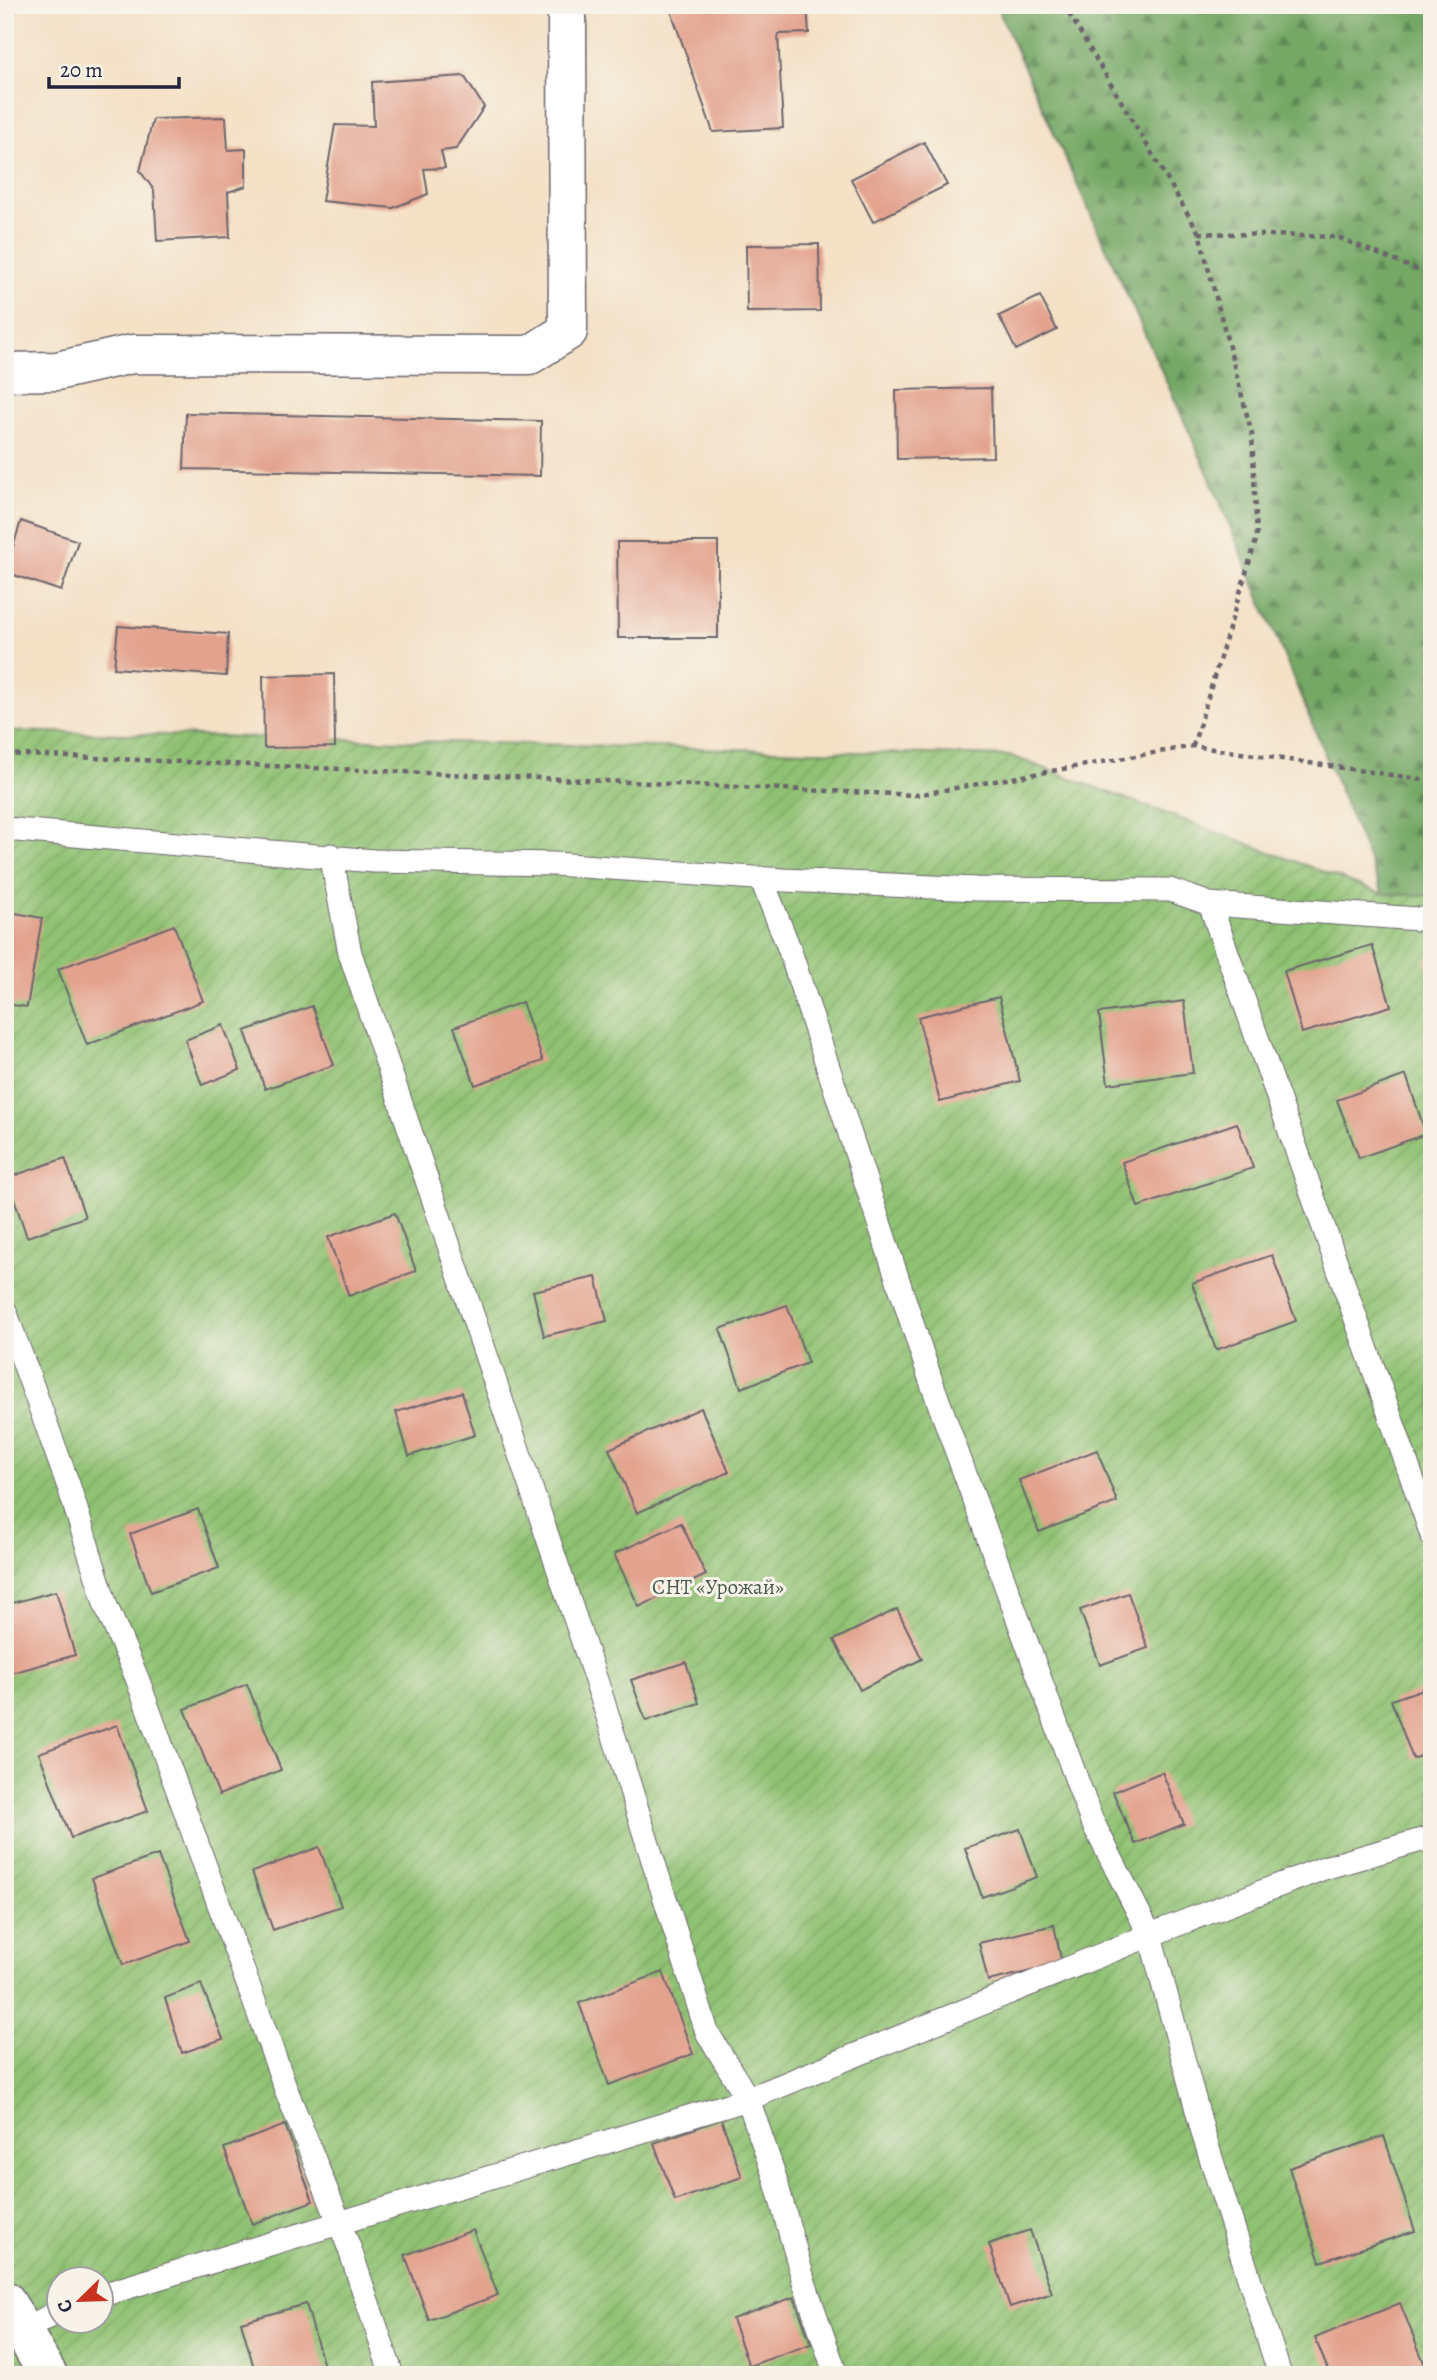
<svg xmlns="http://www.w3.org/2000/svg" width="1437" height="2380" viewBox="0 0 1437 2380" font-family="Alegreya,serif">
	<defs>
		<pattern id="forest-firs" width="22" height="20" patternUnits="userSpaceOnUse" patternTransform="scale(1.75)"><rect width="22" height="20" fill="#74a865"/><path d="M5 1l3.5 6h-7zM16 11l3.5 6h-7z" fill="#5f8854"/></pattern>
		<pattern id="garden-furrows" width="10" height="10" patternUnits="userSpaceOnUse" patternTransform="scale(1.75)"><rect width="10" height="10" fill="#90c273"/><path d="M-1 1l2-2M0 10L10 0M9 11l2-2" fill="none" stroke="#7ca664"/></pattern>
	</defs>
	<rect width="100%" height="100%" fill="#f7f3e8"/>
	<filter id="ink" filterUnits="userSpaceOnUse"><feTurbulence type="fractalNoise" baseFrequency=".0143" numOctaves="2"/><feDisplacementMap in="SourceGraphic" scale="14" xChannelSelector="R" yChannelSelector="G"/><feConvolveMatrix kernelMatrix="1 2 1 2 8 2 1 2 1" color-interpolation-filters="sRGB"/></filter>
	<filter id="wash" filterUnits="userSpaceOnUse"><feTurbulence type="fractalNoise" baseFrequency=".00686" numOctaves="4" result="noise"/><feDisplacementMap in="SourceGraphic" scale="28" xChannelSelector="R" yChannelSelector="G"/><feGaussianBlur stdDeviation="1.57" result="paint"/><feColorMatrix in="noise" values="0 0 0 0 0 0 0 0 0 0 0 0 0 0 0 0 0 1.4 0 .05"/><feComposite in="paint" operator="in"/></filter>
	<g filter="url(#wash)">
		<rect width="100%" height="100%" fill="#f4e1c6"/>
		<!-- forest -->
		<path fill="url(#forest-firs)" stroke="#4b6550" stroke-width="2" d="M 996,5 L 1432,5 L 1432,896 L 1383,894 L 1210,478 Z"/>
		<!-- garden -->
		<path fill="url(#garden-furrows)" stroke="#597257" stroke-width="2" fill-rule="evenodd" d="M 5,731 L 1011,756 L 1383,894 L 1432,896 L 1432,2375 L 19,2375 L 5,2351 ZM 60,2278 L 102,2278 L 102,2320 L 60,2320 Z"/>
		<g id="blocks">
			<!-- building -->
			<path fill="#e3a28d" d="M 669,5 L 807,5 L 809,33 L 778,34 L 783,128 L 713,132 Z
				M 464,76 L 484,107 L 456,149 L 441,151 L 445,168 L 424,169 L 428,194 L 393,208 L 322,201 L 335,125 L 374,126 L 372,82 Z
				M 226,117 L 228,150 L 246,149 L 246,186 L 228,192 L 230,237 L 157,241 L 154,190 L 140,171 L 153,119 Z
				M 924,142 L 947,185 L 873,222 L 851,179 Z
				M 819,244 L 820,311 L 747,312 L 746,245 Z
				M 1040,296 L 1057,330 L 1016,350 L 999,316 Z
				M 991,388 L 993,457 L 897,459 L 896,390 Z
				M 186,413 L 541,421 L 540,476 L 184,469 Z
				M 21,521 L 78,541 L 61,591 L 5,572 Z
				M 617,542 L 718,542 L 718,638 L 618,638 Z
				M 118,626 L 228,634 L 226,676 L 114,668 Z
				M 334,674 L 335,747 L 264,748 L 263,676 Z
				M 5,911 L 42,918 L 27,1007 L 5,1004 Z
				M 174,925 L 203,1001 L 87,1045 L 58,969 Z
				M 1372,945 L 1391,1006 L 1302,1033 L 1284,971 Z
				M 1432,958 L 1432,984 L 1431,984 L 1425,959 Z
				M 999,997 L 1020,1081 L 940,1102 L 918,1017 Z
				M 1184,1001 L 1193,1073 L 1108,1084 L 1099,1013 Z
				M 522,1002 L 543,1061 L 475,1085 L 454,1027 Z
				M 312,1006 L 334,1065 L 265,1089 L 245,1031 Z
				M 223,1025 L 240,1070 L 202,1085 L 185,1040 Z
				M 1406,1075 L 1426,1134 L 1359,1158 L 1337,1100 Z
				M 1237,1123 L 1253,1168 L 1138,1207 L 1122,1162 Z
				M 65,1158 L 85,1217 L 27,1237 L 7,1178 Z
				M 395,1213 L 416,1271 L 349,1296 L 328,1237 Z
				M 1272,1255 L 1296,1321 L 1216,1350 L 1192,1283 Z
				M 596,1277 L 607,1321 L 544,1336 L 533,1291 Z
				M 787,1305 L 808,1363 L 741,1388 L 720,1329 Z
				M 462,1392 L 475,1435 L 409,1456 L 396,1412 Z
				M 701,1408 L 729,1472 L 637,1513 L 609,1449 Z
				M 1097,1450 L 1117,1502 L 1039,1532 L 1019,1480 Z
				M 198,1509 L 219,1568 L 151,1592 L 130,1534 Z
				M 681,1523 L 706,1575 L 639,1607 L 614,1554 Z
				M 56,1591 L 75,1655 L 5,1675 L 5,1605 Z
				M 1128,1593 L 1148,1648 L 1100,1665 L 1080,1610 Z
				M 897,1609 L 922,1659 L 860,1690 L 834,1640 Z
				M 686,1662 L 699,1703 L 646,1721 L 631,1680 Z
				M 247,1684 L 281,1770 L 219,1795 L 185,1709 Z
				M 1432,1686 L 1432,1752 L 1413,1759 L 1391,1700 Z
				M 117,1725 L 148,1811 L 71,1838 L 39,1753 Z
				M 1162,1772 L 1184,1824 L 1135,1844 L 1113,1792 Z
				M 1020,1829 L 1037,1877 L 982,1897 L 965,1848 Z
				M 319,1847 L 341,1906 L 273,1930 L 252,1872 Z
				M 158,1855 L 190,1941 L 123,1965 L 92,1878 Z
				M 1054,1925 L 1062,1964 L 988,1981 L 979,1943 Z
				M 663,1972 L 693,2054 L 609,2085 L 579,2003 Z
				M 201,1984 L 223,2039 L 182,2053 L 165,1998 Z
				M 721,2119 L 742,2177 L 675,2201 L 654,2143 Z
				M 285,2125 L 313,2201 L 252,2224 L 224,2148 Z
				M 1384,2136 L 1415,2231 L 1320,2262 L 1289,2168 Z
				M 473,2230 L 498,2295 L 429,2320 L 405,2255 Z
				M 1030,2230 L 1052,2293 L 1010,2307 L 989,2244 Z
				M 794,2297 L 811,2344 L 749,2366 L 732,2319 Z
				M 1400,2303 L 1429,2375 L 1330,2375 L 1315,2338 Z
				M 306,2304 L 326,2373 L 256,2375 L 241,2322 Z"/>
		</g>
	</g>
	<g filter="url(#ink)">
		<use href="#blocks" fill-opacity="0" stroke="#6c656c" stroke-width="2"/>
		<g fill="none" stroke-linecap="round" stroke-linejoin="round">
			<defs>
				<path id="service" d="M 5,829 L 374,861 L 554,864 L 784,880 L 976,889 L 1170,890 L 1210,904 L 1432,920
					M 331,855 L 350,953 L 601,1695 L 707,2032 L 748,2099 L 774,2175 L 804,2282 L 836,2375
					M 761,878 L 789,948 L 931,1381 L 1091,1819 L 1150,1935 L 1204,2136 L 1280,2375
					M 1210,904 L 1432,1535
					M 5,1311 L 69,1487 L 106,1606 L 137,1678 L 287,2092 L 349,2247 L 392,2375
					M 102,2295 L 748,2099 L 1150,1935 L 1324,1868 L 1432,1837
					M 23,2330 L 60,2311"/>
				<path id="minor" d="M 5,372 L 57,371 L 132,354 L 530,355 L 568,331 L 567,5
					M 5,2300 L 48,2375"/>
			</defs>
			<!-- service casing -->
			<use href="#service" stroke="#6c656c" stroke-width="25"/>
			<!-- minor casing -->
			<use href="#minor" stroke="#6c656c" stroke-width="41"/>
			<!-- path -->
			<path stroke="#6c656c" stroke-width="4.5" stroke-dasharray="5 5" stroke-linecap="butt" d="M 1064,5 L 1199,233 L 1252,434 L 1257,537 L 1193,746
				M 1199,233 L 1337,237 L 1432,276
				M 5,754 L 916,795 L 1193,746 L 1432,781"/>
			<!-- service -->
			<use href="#service" stroke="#fff" stroke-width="23"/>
			<!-- minor -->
			<use href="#minor" stroke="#fff" stroke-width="38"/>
		</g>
	</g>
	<g text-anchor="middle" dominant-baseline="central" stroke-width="6" stroke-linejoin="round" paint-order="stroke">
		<!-- park labels -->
		<g font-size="21" fill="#485a4f" stroke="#f7f3e8">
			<text x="718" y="1587">СНТ «Урожай»</text>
		</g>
	</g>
	<!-- margin -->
	<rect width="1437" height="2380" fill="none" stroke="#f7f3e8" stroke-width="28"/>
	<!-- north arrow -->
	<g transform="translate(80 2300) rotate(247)"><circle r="33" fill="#f7f3e8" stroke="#a29fa3" stroke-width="2"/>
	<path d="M0-5L12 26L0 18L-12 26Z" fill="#c8321e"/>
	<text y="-10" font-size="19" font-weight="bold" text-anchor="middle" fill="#22223b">С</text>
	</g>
	<!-- scale -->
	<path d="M49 77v10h130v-10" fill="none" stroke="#22223b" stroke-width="3.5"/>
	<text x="60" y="77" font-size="21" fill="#22223b" stroke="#f7f3e8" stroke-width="5" paint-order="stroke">20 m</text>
</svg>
